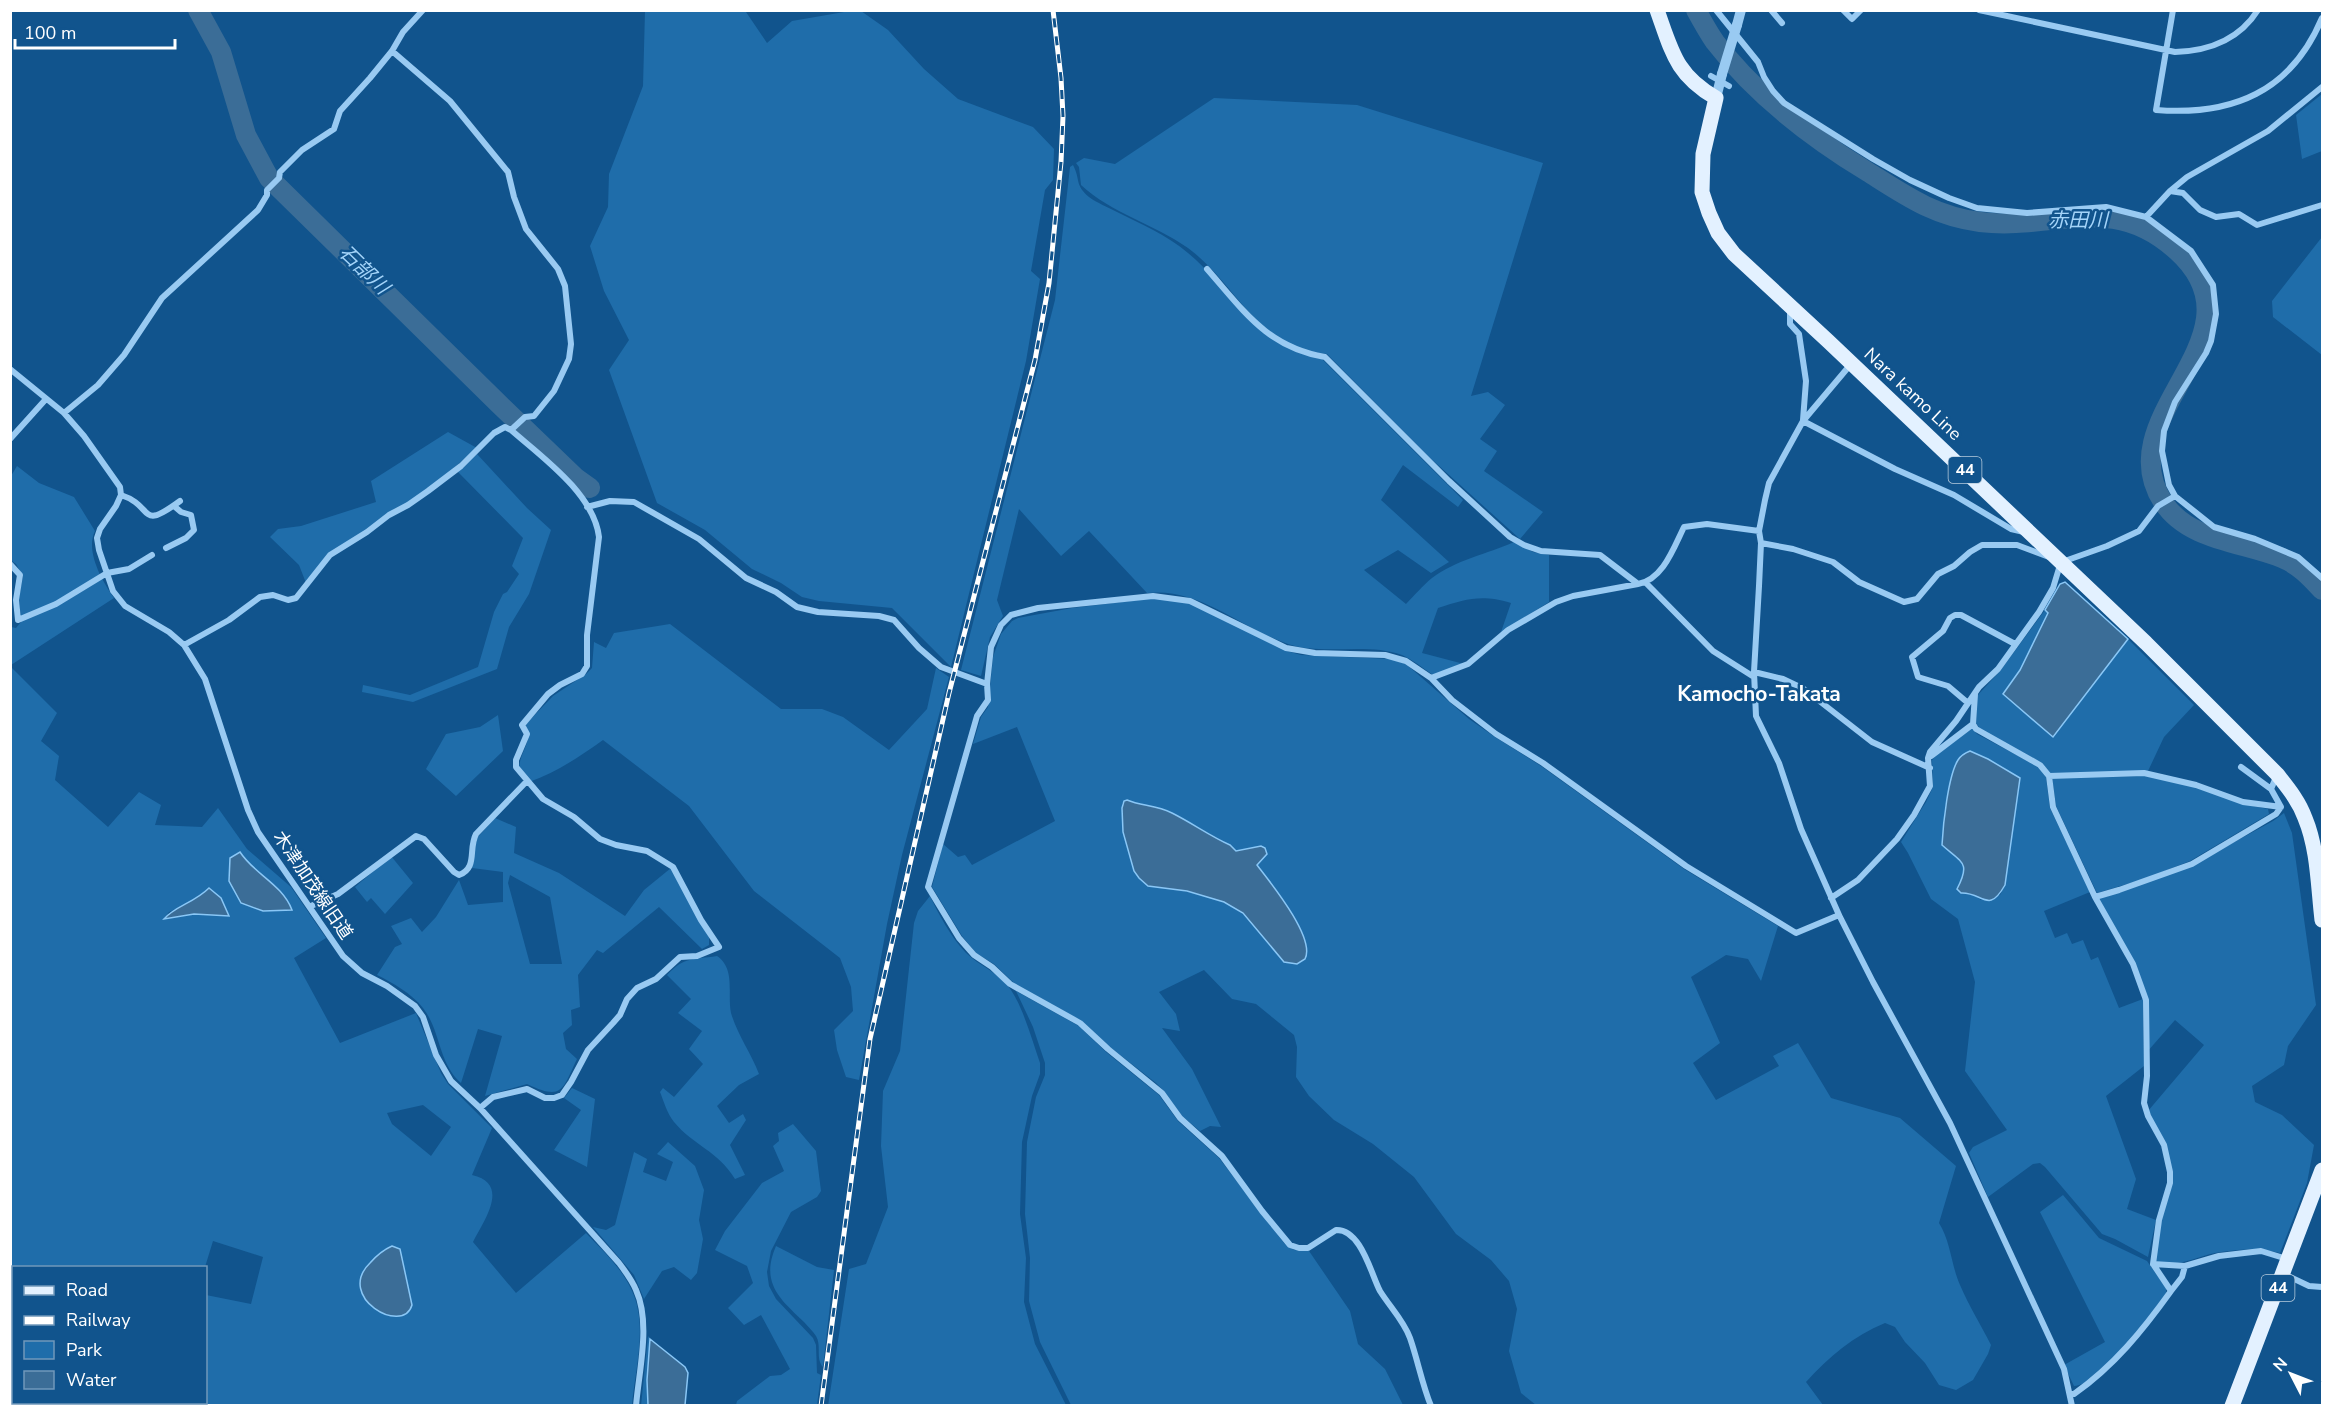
<svg xmlns="http://www.w3.org/2000/svg" width="2333" height="1416" viewBox="0 0 2333 1416" font-family="'Nunito Sans','Noto Sans JP',sans-serif">
	<rect width="100%" height="100%" fill="#11548d"/>
	<!-- green -->
	<path fill="#1f6daa" fill-rule="evenodd" d="M 645,11 L 747,11 L 746,12 L 767,43 L 792,21 L 850,11 L 861,11 L 888,30 L 924,69 L 958,99 L 1033,127 L 1054,149 L 1053,180 L 1045,190 L 1031,271 L 1040,279 L 1026,361 L 951,667 L 892,608 L 819,601 L 802,597 L 781,583 L 752,569 L 705,530 L 657,503 L 609,370 L 629,340 L 604,291 L 590,246 L 608,207 L 609,174 L 643,86 Z
		M 2322,94 L 2322,151 L 2302,159 L 2296,115 Z
		M 1214,98 L 1357,105 L 1543,163 L 1471,396 L 1488,392 L 1505,405 L 1480,439 L 1497,451 L 1484,471 L 1543,512 L 1520,539 L 1428,456 L 1327,354 C 1258,350 1237,284 1188,248 C 1154,224 1111,213 1081,185 L 1079,167 L 1076,163 L 1084,158 L 1115,164 Z
		M 1073,165 C 1081,180 1074,184 1089,197 C 1097,203 1108,207 1117,212 C 1141,224 1167,235 1188,253 C 1236,293 1253,346 1321,358 L 1463,500 L 1458,507 L 1403,465 L 1381,500 L 1449,562 L 1431,573 L 1398,550 L 1364,570 L 1406,604 C 1414,596 1423,585 1432,578 C 1456,560 1487,554 1514,542 L 1533,552 L 1549,555 L 1549,602 L 1501,632 L 1511,603 C 1481,594 1466,599 1438,608 L 1422,653 L 1464,664 L 1433,675 C 1423,668 1413,660 1402,655 C 1366,642 1324,656 1288,644 C 1240,628 1200,587 1147,593 L 1089,531 L 1061,556 L 1019,509 L 997,600 L 1003,616 L 990,637 L 981,676 L 961,670 L 1055,300 L 1070,167 Z
		M 2322,237 L 2322,355 L 2273,317 L 2272,301 Z
		M 448,432 L 477,448 L 428,490 L 325,558 L 306,583 L 299,565 L 270,537 L 278,529 L 301,526 L 376,502 L 371,481 Z
		M 477,454 L 527,508 L 551,530 L 529,594 L 509,627 L 497,669 L 413,702 L 362,692 L 363,685 L 410,695 L 478,667 L 494,612 L 503,594 L 507,592 L 519,574 L 512,566 L 523,538 L 458,472 Z
		M 17,466 L 39,483 L 74,497 L 95,531 C 85,551 102,581 114,598 L 11,665 L 11,627 L 16,628 L 21,622 L 19,598 L 23,576 L 16,564 L 10,560 L 11,476 Z
		M 1155,598 L 1188,602 L 1287,651 L 1301,655 L 1391,659 L 1406,664 L 1469,719 L 1495,737 L 1541,766 L 1684,869 L 1778,926 L 1761,981 L 1748,959 L 1726,955 L 1691,977 L 1720,1043 L 1693,1063 L 1716,1100 L 1779,1066 L 1773,1056 L 1798,1043 L 1831,1098 L 1900,1118 L 1956,1166 L 1939,1223 C 1951,1242 1951,1265 1960,1285 C 1969,1306 1981,1325 1991,1345 L 1988,1354 L 1973,1380 L 1956,1390 L 1939,1385 L 1925,1363 L 1905,1342 L 1895,1327 L 1885,1323 C 1853,1336 1829,1357 1806,1382 L 1823,1405 L 1536,1405 L 1521,1393 L 1509,1351 L 1517,1309 L 1509,1281 L 1491,1260 L 1456,1234 L 1414,1177 L 1373,1144 L 1334,1120 L 1309,1096 L 1296,1077 L 1297,1047 L 1294,1035 L 1256,1004 L 1232,999 L 1204,970 L 1159,992 L 1176,1014 L 1180,1031 L 1162,1028 L 1192,1069 L 1221,1127 L 1210,1126 L 1200,1131 L 1182,1116 L 1164,1091 L 1156,1083 L 1110,1047 L 1082,1021 L 1015,984 L 994,964 L 976,953 L 962,936 L 932,887 L 943,844 L 958,857 L 965,855 L 972,865 L 1055,821 L 1017,727 L 973,744 L 981,717 L 988,707 L 993,657 L 1001,634 L 1012,621 L 1018,618 L 1072,608 ZM 1130,801 L 1171,812 L 1230,845 L 1236,852 L 1261,846 L 1266,854 L 1257,865 L 1285,902 L 1284,962 C 1273,951 1265,937 1255,925 C 1228,895 1187,891 1149,886 L 1123,832 L 1122,803 Z
		M 2045,610 L 2048,613 L 2020,670 L 2003,694 L 2053,736 L 2128,639 L 2194,705 L 2164,737 L 2148,771 L 2051,774 L 2042,763 L 1980,729 L 1976,723 L 1977,696 L 2000,671 Z
		M 670,624 L 781,709 L 822,709 L 843,717 L 889,750 L 927,709 L 936,668 L 949,677 L 902,855 L 887,924 L 859,1080 L 846,1077 L 837,1050 L 834,1030 L 853,1011 L 851,987 L 840,958 L 754,891 L 689,806 L 603,740 C 579,757 557,772 529,782 L 519,770 C 519,751 534,743 525,725 L 553,696 L 586,674 L 592,668 L 594,642 L 606,648 L 614,633 Z
		M 10,666 L 57,713 L 41,741 L 59,756 L 55,780 L 108,827 L 139,792 L 161,805 L 155,825 L 202,827 L 218,808 L 247,849 L 291,887 L 326,938 L 294,958 L 340,1043 L 416,1013 L 441,1073 L 448,1084 L 492,1128 L 472,1175 C 511,1184 484,1220 473,1242 L 516,1293 L 586,1233 C 602,1250 622,1268 632,1291 C 648,1325 635,1370 632,1405 L 11,1405 ZM 209,888 L 221,898 L 229,915 L 194,914 L 164,918 L 169,912 L 192,902 ZM 423,1105 L 451,1127 L 431,1156 L 392,1124 L 387,1113 ZM 213,1241 L 263,1257 L 251,1304 L 206,1295 L 206,1402 L 14,1402 L 14,1268 L 205,1267 ZM 360,1281 L 408,1286 L 412,1305 L 410,1310 L 395,1316 L 379,1312 L 363,1297 Z
		M 498,715 L 503,751 L 456,796 L 426,769 L 446,734 L 480,727 Z
		M 1972,728 L 1977,734 L 2039,767 L 2046,777 L 2050,808 L 2090,892 L 2044,911 L 2055,938 L 2067,933 L 2072,944 L 2083,940 L 2091,960 L 2098,957 L 2119,1008 L 2143,999 L 2144,1066 L 2106,1096 L 2136,1179 L 2127,1209 L 2156,1220 L 2148,1257 L 2115,1239 L 2102,1234 L 2045,1167 L 2040,1163 L 2033,1164 L 1988,1197 L 1969,1153 L 1973,1147 L 2007,1130 L 1965,1071 L 1975,982 L 1958,919 L 1931,899 L 1908,853 L 1901,842 L 1926,802 L 1933,787 L 1932,760 L 1940,751 ZM 1970,751 L 1988,759 L 2020,778 L 2005,885 L 2000,895 L 1981,900 L 1972,894 L 1957,889 C 1971,862 1962,863 1942,845 L 1945,808 L 1956,764 Z
		M 2146,776 L 2194,786 L 2243,804 L 2268,809 L 2269,814 L 2190,861 L 2144,879 L 2097,893 L 2056,806 L 2052,777 Z
		M 2284,813 L 2292,833 L 2316,1005 L 2288,1046 L 2284,1065 L 2252,1086 L 2255,1102 L 2282,1115 L 2314,1145 L 2307,1183 L 2280,1253 C 2256,1248 2240,1249 2215,1253 C 2195,1257 2176,1269 2156,1261 L 2154,1256 L 2172,1172 L 2148,1111 L 2204,1045 L 2175,1020 L 2147,1052 L 2148,1000 L 2098,898 L 2192,865 L 2273,821 Z
		M 495,818 L 516,827 L 514,853 L 559,873 L 625,916 L 644,890 L 671,868 L 709,937 L 709,945 L 702,949 L 659,907 L 603,953 L 597,950 L 578,975 L 580,1007 L 571,1010 L 572,1025 L 563,1033 L 566,1049 L 577,1059 C 562,1090 563,1101 527,1084 L 485,1096 L 502,1036 L 478,1029 L 461,1083 C 438,1063 441,1031 423,1008 C 411,993 393,983 377,975 L 395,947 L 402,944 L 391,926 L 411,918 L 422,932 L 436,917 L 459,880 L 468,905 L 503,902 L 503,872 L 472,868 L 476,839 ZM 510,875 L 550,897 L 562,964 L 530,964 L 508,883 Z
		M 391,856 L 413,883 L 385,914 L 371,898 L 367,902 L 355,887 Z
		M 930,896 C 939,915 955,945 972,958 C 984,968 1002,975 1011,990 C 1024,1010 1032,1040 1040,1063 L 1040,1074 L 1032,1096 L 1022,1142 L 1020,1214 L 1026,1258 L 1024,1302 L 1035,1344 L 1066,1405 L 828,1406 L 849,1269 L 866,1264 L 888,1207 L 881,1146 L 883,1091 L 900,1051 L 914,923 L 918,911 Z
		M 717,956 C 736,969 727,994 731,1013 C 737,1034 751,1053 759,1074 L 739,1085 L 717,1106 L 729,1123 L 743,1114 L 746,1120 L 730,1145 L 745,1175 L 735,1179 C 718,1151 693,1145 674,1122 C 667,1113 664,1102 660,1092 L 663,1088 L 674,1097 L 703,1064 L 689,1049 L 702,1031 L 678,1013 L 691,999 L 667,975 C 685,956 692,960 717,956 Z
		M 1016,991 L 1079,1026 L 1106,1052 L 1159,1095 L 1178,1121 L 1219,1158 L 1284,1243 L 1294,1250 L 1309,1251 L 1350,1311 L 1358,1344 L 1385,1369 L 1403,1405 L 1071,1405 L 1040,1342 L 1029,1301 L 1030,1258 L 1025,1214 L 1027,1142 L 1036,1097 L 1045,1075 L 1045,1063 L 1033,1027 Z
		M 572,1088 L 595,1099 L 587,1167 L 554,1150 L 581,1110 L 564,1098 Z
		M 793,1124 L 816,1151 L 821,1191 L 817,1197 L 791,1212 L 771,1251 L 767,1272 L 769,1286 L 776,1299 L 813,1338 L 816,1345 L 817,1373 L 821,1375 L 817,1405 L 736,1405 L 737,1401 L 770,1376 L 781,1375 L 790,1369 L 761,1315 L 744,1325 L 728,1308 L 753,1283 L 747,1266 L 715,1250 L 725,1231 L 762,1183 L 784,1171 L 773,1146 L 779,1141 L 778,1133 Z
		M 668,1142 L 695,1166 L 704,1190 L 699,1220 L 703,1239 L 697,1273 L 691,1280 L 674,1267 L 662,1271 L 644,1299 L 634,1275 L 593,1227 L 606,1230 L 615,1225 L 634,1152 L 647,1159 L 643,1172 L 666,1181 L 673,1162 L 657,1154 Z
		M 2063,1195 L 2099,1238 L 2147,1261 L 2166,1288 L 2166,1293 C 2150,1315 2101,1385 2074,1386 L 2064,1365 L 2105,1342 L 2040,1212 Z
		M 776,1246 L 817,1267 L 834,1270 L 823,1367 C 815,1358 822,1346 816,1336 C 813,1331 808,1327 804,1322 C 780,1299 760,1283 776,1246 Z
		M 648,1336 L 650,1339 L 647,1380 L 648,1405 L 641,1406 Z"/>
	<!-- water -->
	<path fill="#3b6d97" stroke="#8ac7f6" stroke-width="1.5" d="M 2065,582 L 2128,639 L 2053,737 L 2003,694 L 2020,670 L 2048,613 L 2045,610 L 2060,584 Z
		M 1970,751 L 1988,759 L 2020,778 L 2005,885 C 1988,915 1983,892 1961,893 L 1957,889 C 1971,862 1962,863 1942,845 C 1943,825 1948,776 1958,760 C 1961,755 1965,753 1970,751 Z
		M 1127,800 C 1141,806 1156,805 1172,813 C 1192,823 1210,836 1230,845 L 1236,851 L 1261,846 L 1265,848 L 1267,854 L 1257,865 C 1270,882 1316,938 1305,959 L 1297,964 L 1284,962 L 1243,913 L 1224,902 L 1187,891 L 1148,886 L 1139,878 L 1134,871 L 1123,832 L 1122,808 L 1124,801 Z
		M 240,852 C 254,874 282,884 292,910 L 263,911 L 241,903 L 229,881 L 230,858 Z
		M 209,888 L 221,898 L 229,916 L 194,914 L 164,919 C 175,906 194,903 209,888 Z
		M 392,1246 L 400,1249 L 412,1305 C 403,1336 335,1297 370,1263 C 377,1255 383,1250 392,1246 Z
		M 650,1339 L 685,1367 L 688,1373 L 685,1405 L 648,1405 L 647,1380 Z"/>
	<g fill="none" stroke-linecap="round" stroke-linejoin="round">
		<!-- river -->
		<path stroke="#3b6d97" stroke-width="20" d="M 198,10 L 221,52 L 246,135 L 269,178 L 499,404 L 576,478 L 590,488
			M 1696,10 C 1702,21 1708,32 1715,42 C 1755,94 1812,138 1868,172 C 1906,196 1934,216 1980,222 C 2054,231 2112,191 2177,251 C 2271,336 2106,414 2163,502 C 2188,541 2243,542 2282,558 C 2299,565 2310,577 2322,590"/>
		<!-- minor -->
		<path stroke="#99caf2" stroke-width="6" d="M 1716,10 L 1758,62 L 1764,77 L 1773,91 L 1784,103 L 1873,159 L 1910,180 L 1949,198 L 1977,208 L 2027,213 L 2106,207 L 2146,217 L 2191,251 L 2213,285 L 2216,314 L 2211,341 L 2206,353 L 2175,402 L 2164,431 L 2162,451 L 2169,485 L 2175,496 L 2214,527 L 2255,539 L 2298,557 L 2322,578
			M 1771,10 L 1782,23
			M 1843,10 L 1852,19 L 1861,10
			M 1979,10 L 2175,52 C 2209,51 2239,40 2258,10
			M 2173,10 L 2156,110 C 2232,116 2291,92 2322,18
			M 392,51 L 450,101 L 508,172 L 514,197 L 526,229 L 558,269 L 565,286 L 571,344 L 569,359 L 554,391 L 534,416 L 525,417 L 511,430
			M 1711,76 L 1729,86
			M 2170,191 L 2183,193 L 2200,210 L 2216,217 L 2239,214 L 2257,225 L 2322,205
			M 2146,217 L 2170,191 L 2187,177 L 2268,131 L 2322,87
			M 1207,269 C 1244,311 1267,347 1325,357 L 1449,481 L 1510,537 L 1524,545 L 1541,551 L 1600,555 L 1638,584 C 1663,580 1674,547 1684,527 L 1707,524 L 1759,531
			M 1790,308 L 1790,324 L 1799,334 L 1806,381 L 1803,420
			M 1851,364 L 1803,421 L 1769,483 L 1765,500 L 1759,531 L 1761,543 L 1759,586 L 1754,672 L 1756,716 L 1779,763 L 1801,829 L 1839,915 L 1873,982 L 1950,1123 L 2064,1369 L 2072,1406
			M 10,369 L 64,413 L 84,436 L 120,487 L 121,495 L 116,506 L 100,529 L 97,538 L 99,550 L 113,591 L 125,606 L 169,632 L 184,645 L 205,679 L 248,810 L 258,832 L 343,956 L 362,973 L 387,986 L 415,1006 L 423,1017 L 436,1055 L 451,1081 L 480,1108 L 619,1263 C 625,1271 632,1280 636,1290 C 651,1323 639,1370 636,1406
			M 64,413 L 98,385 L 124,355 L 162,298 L 258,210 L 267,195 L 267,190 L 279,178 L 280,172 L 302,150 L 334,129 L 340,111 L 370,78 L 392,51 L 403,32 L 423,10
			M 1803,421 L 1895,469 L 1954,495 L 2011,529 L 2024,532
			M 10,439 L 46,399
			M 121,495 C 155,506 138,532 180,501
			M 587,507 L 610,501 L 634,502 L 699,539 L 746,578 L 776,592 L 797,607 L 818,612 L 879,616 L 894,620 L 919,648 L 941,667 L 987,684
			M 1761,543 L 1793,549 L 1833,562 L 1859,582 L 1904,602 L 1917,599 L 1938,574 L 1954,566 L 1970,552 L 1982,545 L 2017,545 L 2049,557
			M 166,548 L 186,538 L 194,530 L 191,515 L 181,512 L 174,506
			M 2062,562 L 2107,546 L 2139,531 L 2158,506 L 2175,496
			M 10,564 L 20,575 L 16,600 L 18,620 L 56,604 L 107,573 L 129,569 L 152,555
			M 1646,583 L 1713,651 L 1754,677
			M 184,645 L 229,620 L 260,597 L 273,595 L 288,600 L 296,598 L 330,555 L 367,532 L 389,515 L 408,505 L 428,491 L 461,466 L 494,433 L 505,427 L 511,430 C 542,457 594,494 599,537 L 587,635 L 587,666 L 582,674 L 560,685 L 548,694 L 522,725 L 527,734 L 516,760 L 516,767 L 543,799 L 574,817 L 600,839 L 616,845 L 647,851 L 673,867 L 701,920 L 719,947 L 697,956 L 680,957 L 656,979 L 637,988 L 627,999 L 620,1015 L 613,1023 L 588,1050 L 571,1082 L 562,1095 L 554,1098 L 545,1098 L 527,1089 L 493,1097 L 480,1108
			M 1754,672 L 1783,679 L 1804,689 L 1872,742 L 1930,768
			M 1431,678 L 1468,664 L 1508,630 L 1556,602 L 1573,596 L 1638,584
			M 1975,694 L 1973,724 L 1976,729 L 2040,765 L 2049,776 L 2053,807 L 2095,897
			M 1968,703 L 1948,686 L 1918,677 L 1912,657 L 1943,631 L 1950,618 L 1955,615 L 1961,615 L 2015,644
			M 1931,756 L 1973,724
			M 2241,767 L 2271,789
			M 2049,776 L 2144,773 L 2196,785 L 2243,802 L 2281,807
			M 1831,898 L 1858,880 L 1897,839 L 1914,815 L 1930,786 L 1928,758 L 1930,752 L 1956,721 L 1979,687 L 1998,669 L 2039,612 L 2053,588 L 2060,565
			M 311,906 L 338,894 L 416,836 L 424,839 L 454,872 L 459,875 C 478,868 468,849 476,834 L 527,781
			M 2153,1264 L 2185,1266 L 2219,1256 L 2261,1251 L 2287,1259
			M 2284,1274 L 2309,1286 L 2322,1287
			M 2171,1291 L 2182,1277 L 2185,1266
			M 2071,1394 L 2074,1394 C 2114,1366 2143,1330 2171,1291 L 2153,1264 L 2159,1220 L 2170,1183 L 2170,1172 L 2164,1145 L 2148,1116 L 2144,1103 L 2147,1076 L 2146,1000 L 2133,964 L 2095,897 L 2119,890 L 2192,864 L 2276,814 L 2281,807 L 2271,789 L 2277,775
			M 1431,1406 C 1422,1384 1418,1361 1410,1338 C 1404,1321 1390,1307 1380,1291 C 1371,1274 1361,1229 1336,1230 L 1308,1248 L 1299,1248 L 1290,1245 L 1262,1211 L 1222,1156 L 1180,1118 L 1162,1093 L 1108,1049 L 1080,1023 L 1010,984 L 992,967 L 974,955 L 959,938 L 928,887 L 977,716 L 988,700 L 987,684 L 991,647 L 1001,625 L 1011,615 L 1038,608 L 1153,596 L 1190,601 L 1286,648 L 1315,653 L 1385,655 L 1406,661 L 1431,678 L 1452,700 L 1496,734 L 1543,763 L 1686,866 L 1796,933 L 1839,915"/>
		<!-- tertiary -->
		<path stroke="#99caf2" stroke-width="10" d="M 1737,25 L 1741,10
			M 1716,98 L 1722,74"/>
		<!-- primary -->
		<path stroke="#e3f1ff" stroke-width="15" d="M 1657,10 C 1672,52 1676,75 1716,98 L 1703,154 L 1702,192 L 1709,213 L 1718,233 L 1734,254 L 1828,341 L 2146,643 L 2277,774 C 2288,788 2299,801 2305,818 C 2318,849 2318,887 2322,920
			M 2232,1406 L 2322,1170"/>
		<defs>
			<path id="rail" d="M 821,1406 L 870,1039 L 949,693 L 1035,360 L 1049,283 L 1061,162 L 1063,116 L 1061,78 L 1053,10"/>
		</defs>
		<!-- rail casing -->
		<use href="#rail" stroke="#fff" stroke-width="5"/>
		<!-- rail -->
		<use href="#rail" stroke="#11548d" stroke-width="3" stroke-dasharray="9" stroke-linecap="butt"/>
		<!-- tertiary-bridge -->
		<path stroke="#99caf2" stroke-width="10" d="M 1722,74 L 1737,25"/>
	</g>
	<g text-anchor="middle" dominant-baseline="central" stroke-width="5" stroke-linejoin="round" paint-order="stroke">
		<!-- shield labels -->
		<g fill="#11548d" stroke="#b8ccdd" stroke-width="1.5">
			<rect x="1948.5" y="457" width="33" height="26" rx="4.5"/>
			<rect x="2261.5" y="1275" width="33" height="26" rx="4.5"/>
		</g>
		<g font-size="16" font-weight="bold" fill="#fff">
			<text x="1965" y="470">44</text>
			<text x="2278" y="1288">44</text>
		</g>
		<!-- street labels -->
		<g font-size="18" fill="#fff" stroke="#11548d">
			<text transform="translate(1913 394) rotate(43)">Nara kamo Line</text>
			<text transform="translate(313 885) rotate(56)">木津加茂線旧道</text>
		</g>
		<!-- water labels -->
		<g font-size="20" font-style="italic" fill="#a4d4f9" stroke="#11548d">
			<text x="2078" y="220">赤田川</text>
			<text transform="translate(364 270) rotate(44)">石部川</text>
		</g>
		<!-- quarter labels -->
		<g font-size="21" font-weight="bold" fill="#fff" stroke="#11548d">
			<text x="1759" y="694">Kamocho-Takata</text>
		</g>
	</g>
	<!-- border -->
	<rect width="2333" height="1416" fill="none" stroke="#ffffff" stroke-width="24"/>
	<!-- legend -->
	<rect x="12" y="1266" width="195" height="138" fill="#11548d" stroke="#7098bb" stroke-width="1.5"/>
	<rect x="24" y="1286" width="30" height="9" fill="#e3f1ff" stroke="#7098bb" stroke-width="1.5"/>
	<text x="66" y="1296" font-size="18" fill="#ffffff">Road</text>
	<rect x="24" y="1316" width="30" height="9" fill="#ffffff" stroke="#7098bb" stroke-width="1.5"/>
	<text x="66" y="1326" font-size="18" fill="#ffffff">Railway</text>
	<rect x="24" y="1341" width="30" height="18" fill="#1f6daa" stroke="#7098bb" stroke-width="1.5"/>
	<text x="66" y="1356" font-size="18" fill="#ffffff">Park</text>
	<rect x="24" y="1371" width="30" height="18" fill="#3b6d97" stroke="#7098bb" stroke-width="1.5"/>
	<text x="66" y="1386" font-size="18" fill="#ffffff">Water</text>
	<!-- north arrow -->
	<g transform="translate(2291 1374) rotate(312)" stroke="#11548d" stroke-width="4.5" paint-order="stroke">
	<path d="M0-4.5L10 22L0 15L-10 22Z" fill="#ffffff"/>
	<text y="-9" font-size="16" font-weight="bold" text-anchor="middle" fill="#ffffff">N</text>
	</g>
	<!-- scale -->
	<path d="M15 39v9h160v-9" fill="none" stroke="#ffffff" stroke-width="3"/>
	<text x="24" y="39" font-size="18" fill="#ffffff" stroke="#11548d" stroke-width="4.5" paint-order="stroke">100 m</text>
</svg>
